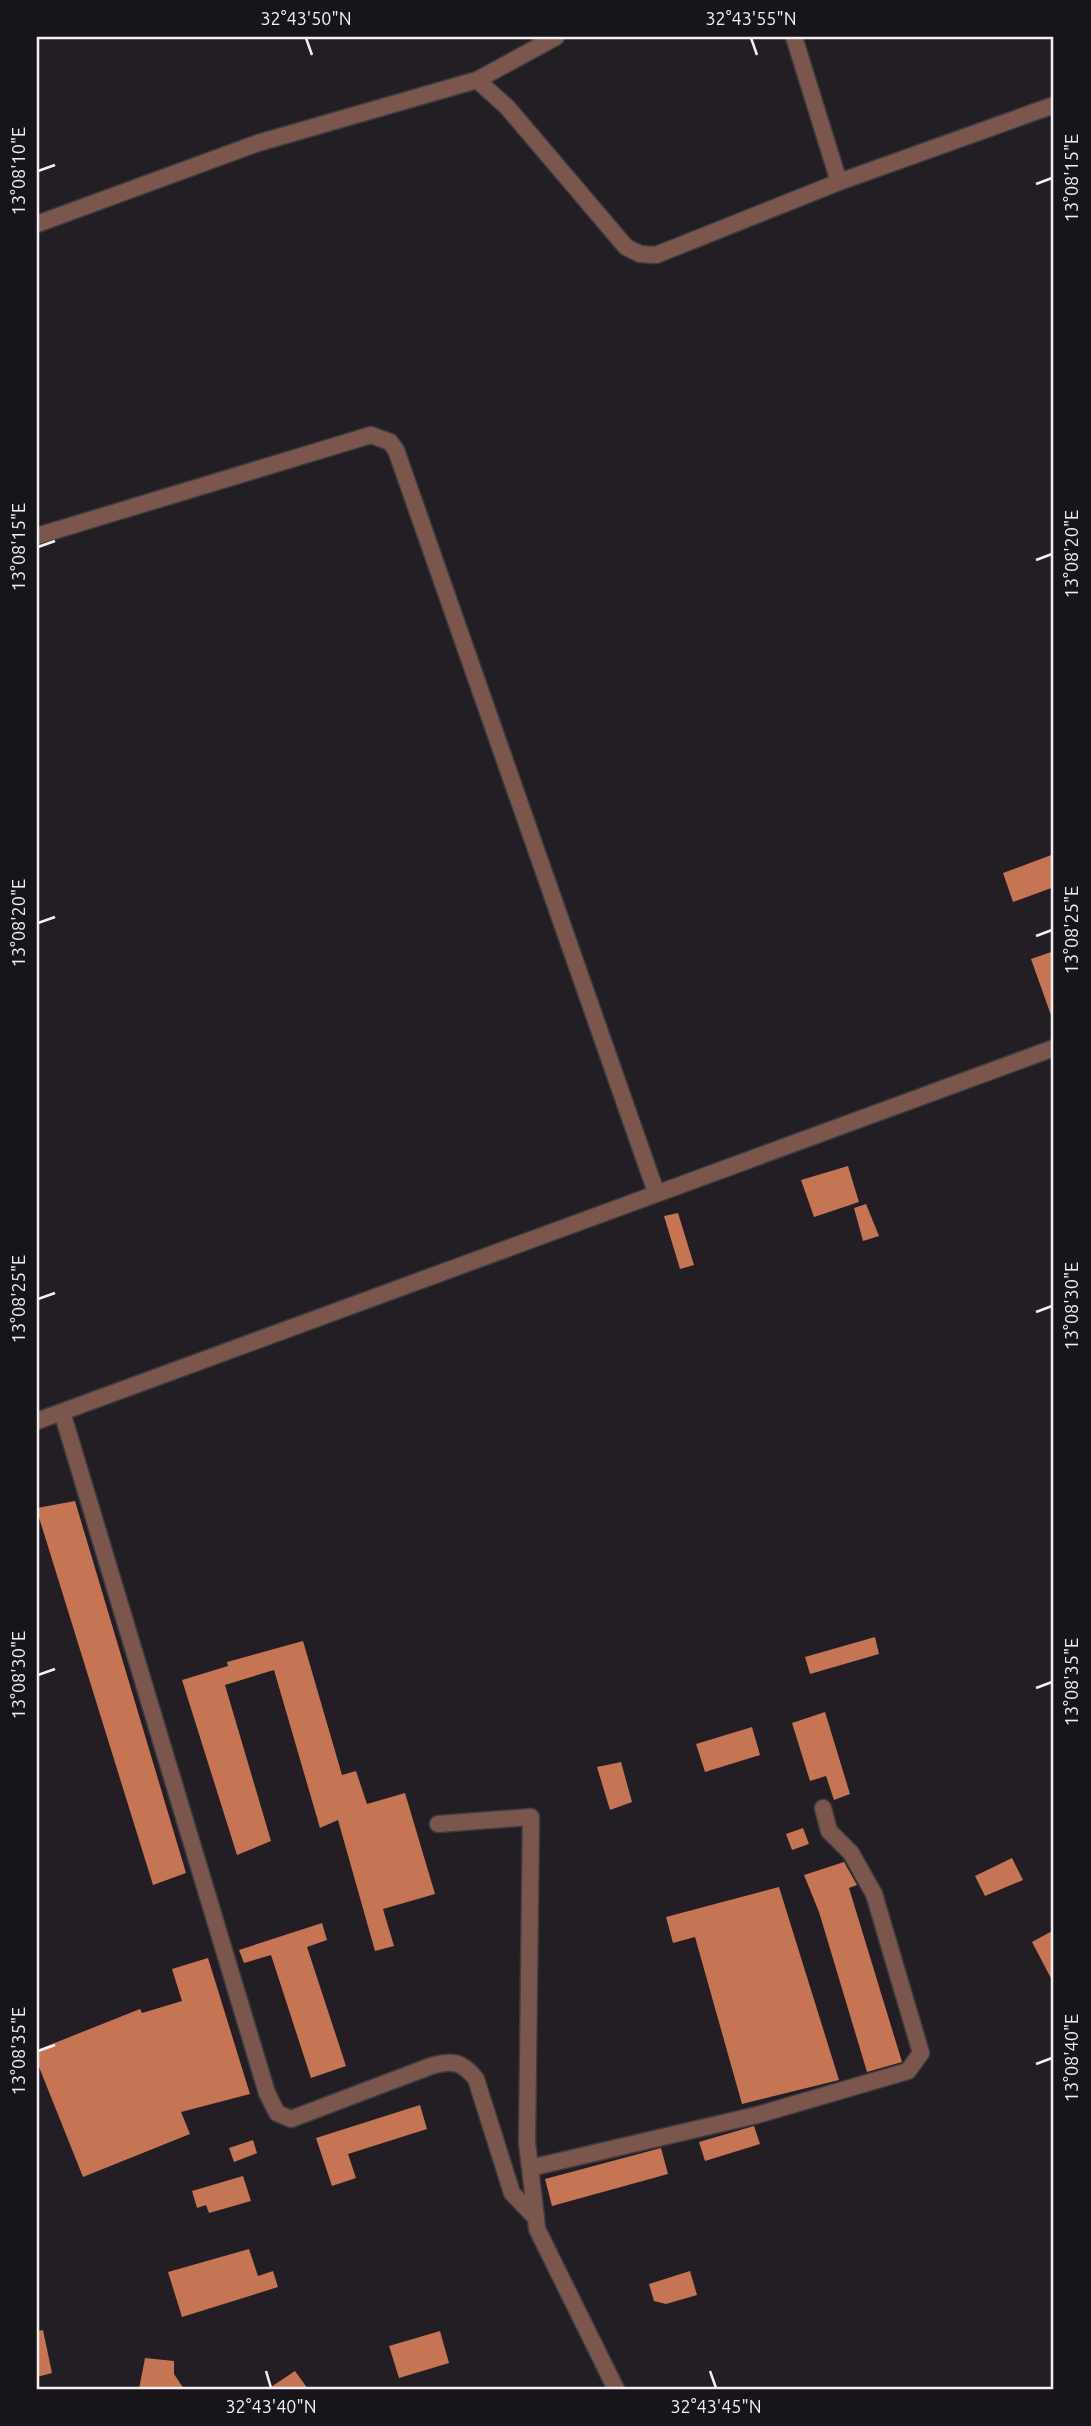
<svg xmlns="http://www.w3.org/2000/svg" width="1091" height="2426" viewBox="0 0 1091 2426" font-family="Ubuntu,sans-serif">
	<rect width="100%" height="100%" fill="#221e24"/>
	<!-- building -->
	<path fill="#c67554" d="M 1054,854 L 1054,887 L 1013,902 L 1003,873 Z
		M 1054,951 L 1054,1018 L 1052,1018 L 1031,959 Z
		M 848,1166 L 859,1202 L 814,1217 L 801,1180 Z
		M 866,1204 L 879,1236 L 863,1241 L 854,1208 Z
		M 678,1213 L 694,1265 L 680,1269 L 664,1216 Z
		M 75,1501 L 186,1873 L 153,1885 L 37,1511 L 37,1508 Z
		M 875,1637 L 879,1654 L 810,1674 L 805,1657 Z
		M 303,1641 L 342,1775 L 356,1771 L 367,1804 L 405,1793 L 435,1894 L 383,1909 L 394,1946 L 375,1951 L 338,1820 L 320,1828 L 274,1670 L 225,1685 L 271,1841 L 237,1855 L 182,1680 L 228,1666 L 227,1662 Z
		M 825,1712 L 850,1794 L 834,1800 L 826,1776 L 810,1781 L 792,1723 Z
		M 752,1727 L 760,1755 L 705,1772 L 696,1744 Z
		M 621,1762 L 632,1802 L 610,1810 L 597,1767 Z
		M 803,1828 L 809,1844 L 792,1850 L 786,1834 Z
		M 1012,1858 L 1023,1880 L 985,1896 L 975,1876 Z
		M 844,1862 L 857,1885 L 849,1888 L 902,2062 L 867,2072 L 819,1912 L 804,1875 Z
		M 779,1887 L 839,2080 L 742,2104 L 695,1937 L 673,1943 L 666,1917 Z
		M 322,1923 L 327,1940 L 307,1947 L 346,2066 L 311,2078 L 271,1955 L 244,1963 L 239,1950 Z
		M 1054,1930 L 1054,1984 L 1032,1942 Z
		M 208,1958 L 250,2094 L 181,2112 L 190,2134 L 83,2177 L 37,2062 L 37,2050 L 140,2009 L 142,2013 L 182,2001 L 172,1969 Z
		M 420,2105 L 427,2129 L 348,2154 L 356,2178 L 332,2186 L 316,2138 Z
		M 754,2126 L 760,2144 L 705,2161 L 699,2142 Z
		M 253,2140 L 257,2153 L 234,2162 L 229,2148 Z
		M 661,2148 L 668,2174 L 552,2206 L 545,2179 Z
		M 243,2176 L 251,2201 L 209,2213 L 206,2205 L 197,2208 L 192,2191 Z
		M 249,2249 L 258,2276 L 273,2271 L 278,2287 L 182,2317 L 168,2272 Z
		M 690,2271 L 697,2295 L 666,2304 L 654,2301 L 649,2284 Z
		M 43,2330 L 52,2373 L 37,2377 L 37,2331 Z
		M 440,2331 L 449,2363 L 399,2378 L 389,2346 Z
		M 145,2358 L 174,2361 L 174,2374 L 184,2389 L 139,2389 Z
		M 295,2371 L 308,2389 L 268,2389 Z"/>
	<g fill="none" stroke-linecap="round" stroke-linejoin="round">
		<defs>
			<path id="minor" d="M 794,37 L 839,182
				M 477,80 L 556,37
				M 37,224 L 258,143 L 477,80 L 507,107 L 626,247 L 640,254 L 656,255 L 839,182 L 1054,105
				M 37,536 L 371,435 L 390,442 L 396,450 L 656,1192
				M 62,1412 L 267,2093 L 277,2113 L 291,2119 L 431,2066 C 452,2060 462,2061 476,2079 L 512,2193 L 536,2218 L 537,2229 L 616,2389
				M 37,1421 L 1054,1048
				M 438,1824 L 531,1817 L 527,2143 L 536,2218
				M 530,2168 L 757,2115 L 908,2071 L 921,2053 L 874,1894 L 851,1853 L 829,1831 L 823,1808"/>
		</defs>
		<!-- minor casing -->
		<use href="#minor" stroke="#3f3b41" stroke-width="19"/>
		<!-- minor -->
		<use href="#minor" stroke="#7b564d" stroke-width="16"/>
	</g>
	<!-- ticks -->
	<path fill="none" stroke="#f3f0f4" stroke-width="2.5" d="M 306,38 L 312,55M 751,38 L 757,55M 38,171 L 55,165M 1036,184 L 1052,178M 38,547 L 55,541M 1036,560 L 1052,554M 38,923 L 55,917M 1036,936 L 1052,930M 38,1299 L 55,1293M 1036,1312 L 1052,1306M 38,1675 L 55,1669M 1036,1688 L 1052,1682M 38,2051 L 55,2045M 1036,2064 L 1052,2058M 266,2371 L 271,2388M 710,2371 L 716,2388"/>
	<!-- border -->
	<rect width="1091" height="2426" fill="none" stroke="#18151a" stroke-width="77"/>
	<rect x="38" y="38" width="1014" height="2350" fill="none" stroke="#f3f0f4" stroke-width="2.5"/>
	<g font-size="18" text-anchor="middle" fill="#f3f0f4">
		<text x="306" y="25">32°43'50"N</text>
		<text x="751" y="25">32°43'55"N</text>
		<text transform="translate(19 171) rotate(-90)" y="6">13°08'10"E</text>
		<text transform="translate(1072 178) rotate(-90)" y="6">13°08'15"E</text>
		<text transform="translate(19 547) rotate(-90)" y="6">13°08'15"E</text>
		<text transform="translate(1072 554) rotate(-90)" y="6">13°08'20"E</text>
		<text transform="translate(19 923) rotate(-90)" y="6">13°08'20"E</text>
		<text transform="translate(1072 930) rotate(-90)" y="6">13°08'25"E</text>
		<text transform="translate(19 1299) rotate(-90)" y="6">13°08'25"E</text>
		<text transform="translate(1072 1306) rotate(-90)" y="6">13°08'30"E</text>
		<text transform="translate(19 1675) rotate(-90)" y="6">13°08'30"E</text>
		<text transform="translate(1072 1682) rotate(-90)" y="6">13°08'35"E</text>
		<text transform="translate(19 2051) rotate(-90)" y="6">13°08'35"E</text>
		<text transform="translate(1072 2058) rotate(-90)" y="6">13°08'40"E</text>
		<text x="271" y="2413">32°43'40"N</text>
		<text x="716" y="2413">32°43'45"N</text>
	</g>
</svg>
